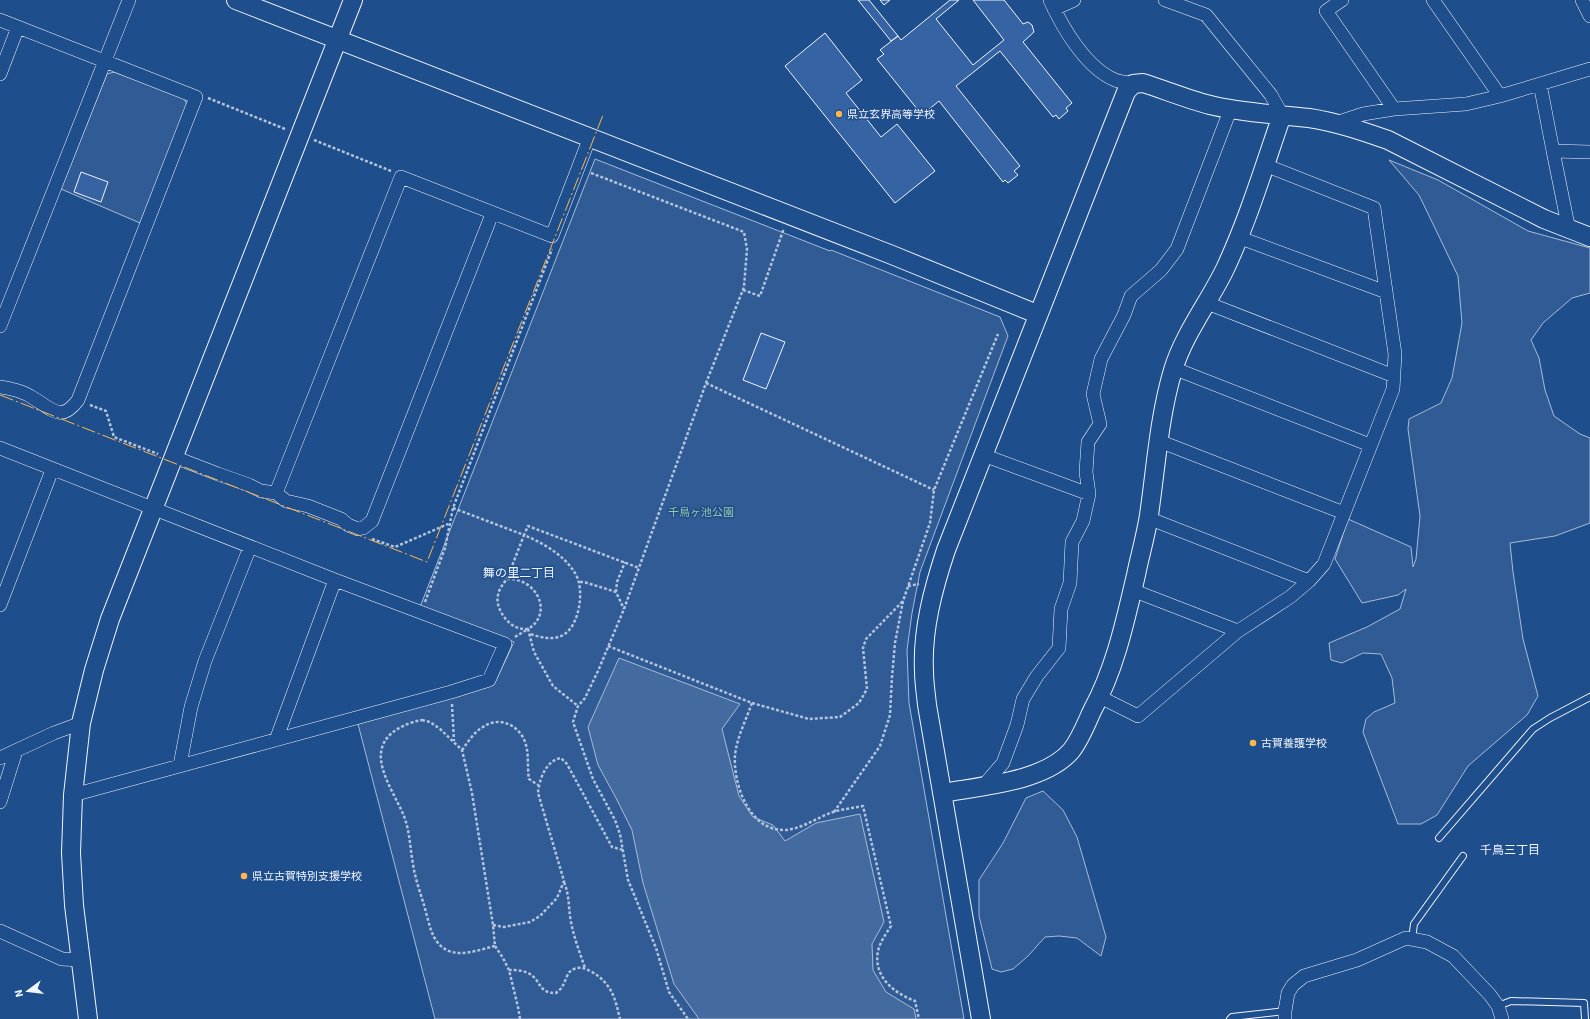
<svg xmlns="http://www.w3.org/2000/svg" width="1590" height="1019" viewBox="0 0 1590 1019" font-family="'Source Sans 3','Noto Sans JP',sans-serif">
	<rect width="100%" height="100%" fill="#1f4e8c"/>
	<!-- built -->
	<path fill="#305b95" stroke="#a8bbd7" d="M 114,72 L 184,98 L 187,105 L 140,223 L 61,189 L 107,74 Z
		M 595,159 L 830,251 L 831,250 L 1000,317 L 1008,336 L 920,572 L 912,613 L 907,650 L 909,703 L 964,1019 L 435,1019 L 358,724 L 494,685 L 514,642 L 420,607 Z
		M 1389,160 L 1438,180 L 1528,231 L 1590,248 L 1590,293 L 1572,298 L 1543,323 L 1531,340 L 1539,358 L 1545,390 L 1554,416 L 1580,434 L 1590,438 L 1590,523 L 1555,536 L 1510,543 L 1513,572 L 1523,639 L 1538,696 L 1527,715 L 1468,766 L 1437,815 L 1421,824 L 1398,824 L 1363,732 L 1366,719 L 1374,712 L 1395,703 L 1392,678 L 1381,654 L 1363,653 L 1342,663 L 1331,660 L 1329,643 L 1367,627 L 1400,609 L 1406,589 L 1398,595 L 1362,603 L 1335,559 L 1348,519 L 1411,547 L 1413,567 L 1416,559 L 1420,516 L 1408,429 L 1409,419 L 1441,403 L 1452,378 L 1462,323 L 1458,276 L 1419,195 Z
		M 1043,791 L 1063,810 L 1077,837 L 1106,937 L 1101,956 L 1077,938 L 1059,936 L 1045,937 L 1028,956 L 1013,969 L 1001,972 L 992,969 L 979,916 L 979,880 L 1003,843 L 1026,798 Z"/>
	<!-- water -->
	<path fill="#446ba0" stroke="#a8bbd7" d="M 619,658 L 740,704 L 722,729 L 739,796 L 753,817 L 773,825 L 785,841 L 816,823 L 860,814 L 884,922 L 872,944 L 873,970 L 886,992 L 914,1009 L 916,1019 L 699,1019 L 674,984 L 643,883 L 632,830 L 616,798 L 598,765 L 588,727 Z"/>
	<!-- building -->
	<path fill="#3563a3" stroke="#f2f6ff" d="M 858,0 L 869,0 L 898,36 L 891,41 Z
		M 880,0 L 890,0 L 884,5 Z
		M 950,0 L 959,0 L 936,19 L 973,65 L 1004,40 L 973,0 L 1004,0 L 1023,24 L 1028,22 L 1032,25 L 1034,32 L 1023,42 L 1072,103 L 1066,108 L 1068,111 L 1059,119 L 1056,115 L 1053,117 L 1000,51 L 956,86 L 1020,166 L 1014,171 L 1018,175 L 1008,183 L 1005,180 L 1003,182 L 939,101 L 922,115 L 877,59 L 884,54 L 880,50 L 898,36 L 901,40 Z
		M 825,33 L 862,80 L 846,93 L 881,137 L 897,124 L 935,171 L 895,203 L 785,66 Z
		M 81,172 L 108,182 L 101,202 L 74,192 Z
		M 761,333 L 785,342 L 766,389 L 743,380 Z"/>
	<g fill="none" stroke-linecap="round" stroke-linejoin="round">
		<defs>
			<path id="lane" d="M 1439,838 L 1533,729 L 1550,718 L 1590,697
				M 1412,939 L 1414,924 L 1463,856
				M 1498,1006 L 1511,1001 L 1584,1003 L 1585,1019
				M 1230,1019 L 1232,1017 L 1285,1011"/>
			<path id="street" d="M 1050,0 C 1062,27 1086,68 1115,80 C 1120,82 1127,82 1133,84
				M 1165,0 L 1206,15 L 1271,95 L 1282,115
				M 1342,0 L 1326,11 L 1394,109
				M 1433,0 L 1500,96
				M 1582,0 L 1590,16
				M 1054,9 L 1074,0
				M 0,20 L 196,97 L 78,400 C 61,423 52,409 33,398 C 25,392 10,388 0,387
				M 0,74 L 18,27
				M 1540,84 L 1553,151 L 1590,152
				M 1336,123 L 1363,114 L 1394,109 L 1466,104 L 1500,96 L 1590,69
				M 1553,151 L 1569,230
				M 1238,237 L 1386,292
				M 1207,303 L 1394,376
				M 0,326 L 129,0
				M 1173,368 L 1370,445
				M 1159,441 L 1344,513
				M 0,448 L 335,580 L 505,644 L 489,680 L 451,692 L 73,795
				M 983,455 L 1089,494
				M 174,457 L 218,474 L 249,485 L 261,491 L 276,493 L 286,501 L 308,506 L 341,519 L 348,525 L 358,529 L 363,528 L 372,521 L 492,214
				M 276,493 L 401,177 L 552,236 L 590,137
				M 1148,518 L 1309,581
				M 1132,590 L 1238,631
				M 0,605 L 52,470
				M 1100,697 L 1138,716 L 1238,631 L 1290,597 L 1309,581 L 1324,564 L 1393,389 L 1395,354 L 1374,208 L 1265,165
				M 276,740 L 335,580
				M 0,758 L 54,733 L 81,723
				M 180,765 L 191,707 L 205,661 L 250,547
				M 984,785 L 1003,763 L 1017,725 L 1023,699 L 1037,676 L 1059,648 L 1061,609 L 1070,583 L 1072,542 L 1083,521 L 1089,494 L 1086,472 L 1088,442 L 1100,424 L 1093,394 L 1101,359 L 1124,315 L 1131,296 L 1161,270 L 1177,249 L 1231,108
				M 0,802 L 16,751
				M 0,931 L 62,959 L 81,960
				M 1285,1019 L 1285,1011 L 1288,993 L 1293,985 L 1304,976 L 1357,960 L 1406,938 L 1427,942 L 1453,956 L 1490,995 L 1498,1006 L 1502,1019"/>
			<path id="secondary" d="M 236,0 L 892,255 L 1037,314
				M 942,793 C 981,786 1044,782 1071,751 C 1080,740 1086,724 1092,711 C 1115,669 1125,622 1136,575 C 1140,555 1146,535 1149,515 C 1156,467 1159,417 1173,370 C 1184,334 1209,302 1225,269 C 1248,220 1264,167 1282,115
				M 88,1019 L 74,905 L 71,853 L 73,795 L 81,723 L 94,670 L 110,619 L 353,0
				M 981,1019 L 927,705 C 926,694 924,683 924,671 C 922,630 933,589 946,550 L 1126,92 L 1133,84 L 1143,83 C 1165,90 1187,99 1210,105 C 1242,113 1276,114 1309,118 C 1336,122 1362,131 1388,140 L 1544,219 L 1590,237"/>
		</defs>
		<!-- lane casing -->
		<use href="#lane" stroke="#f2f6ff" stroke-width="8"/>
		<!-- street casing -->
		<use href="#street" stroke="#f2f6ff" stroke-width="14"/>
		<!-- secondary casing -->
		<use href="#secondary" stroke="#f2f6ff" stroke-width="20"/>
		<!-- path -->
		<path stroke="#b3c4dc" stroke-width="2.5" stroke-dasharray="3 2" stroke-linecap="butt" d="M 208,98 L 285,129
			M 314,140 L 391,171
			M 591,173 L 744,232 L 747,249 L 744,287 L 706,383 L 624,609 L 598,671 L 585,698 L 578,706 L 573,722 L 593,779 L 615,820 L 620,834 L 628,880 L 656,948 L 669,992 L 688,1019
			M 743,290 L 760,296 L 784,228
			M 706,383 L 934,490
			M 90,405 L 106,411 L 114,437 L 158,454
			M 453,508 L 524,535 L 528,526 L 639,568
			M 372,539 L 395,547 L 448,524
			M 507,579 C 511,579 516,579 520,581 C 541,588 550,616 528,629 C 524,629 520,629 516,627 C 506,623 495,607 498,595 C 499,589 503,584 507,579 L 524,535 C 543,543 564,555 575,573 C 585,588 580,626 563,635 C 553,641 540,637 530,634
			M 580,582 L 584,582 L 616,592 L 624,609
			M 908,586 L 919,584
			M 616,592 L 617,582 L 625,562
			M 425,602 L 445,548 L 453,508 L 552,249
			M 515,637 L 528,629 L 534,652 L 553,686 L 578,706
			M 608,646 L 752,703 C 746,720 737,737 735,755 C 733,784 749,831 785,830 C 802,829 818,817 833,812 C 843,809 853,808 863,806 L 891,926 C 886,934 880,942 878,951 C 873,977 894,993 915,1001 L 919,1019
			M 752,703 L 809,719 L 840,717 L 859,703 L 867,689 L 863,648 L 866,639 L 903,601
			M 452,704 L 454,741
			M 422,720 L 430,722 L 440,729 L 462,750 L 472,793 L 493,925 L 495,946 C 478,950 457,959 442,947 C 438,944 435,939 433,935 C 429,926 427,915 424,905 C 420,892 415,878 413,864 C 410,848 410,832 404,816 C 397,799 379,772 381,754 C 382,733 405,723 422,720 Z
			M 462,750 C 468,742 474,732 483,727 C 500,715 521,726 526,745 C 529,756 527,767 529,779 L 538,785
			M 834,812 L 880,746 L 890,715 L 892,677 L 895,643 L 903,601 L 930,523 L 934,490 L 998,334
			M 564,882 C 570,897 568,907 571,922 C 574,938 580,953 585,968
			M 493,925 L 504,927 L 530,922 L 540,916 L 557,898 L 564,881 L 538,793 C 539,780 546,760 561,758 L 567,764 L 612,847 L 623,850
			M 495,946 L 503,958 L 509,970
			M 520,1019 L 518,1007 L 509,970 C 515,970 522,970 528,973 C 542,980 537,993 556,993 C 558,991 561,989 562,987 C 566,981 567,971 574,969 C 581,966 586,969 592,972 C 612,984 615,998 620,1019"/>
		<!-- lane -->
		<use href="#lane" stroke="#1f4e8c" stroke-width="6"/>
		<!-- street -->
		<use href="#street" stroke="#1f4e8c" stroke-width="13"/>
		<!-- secondary -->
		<use href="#secondary" stroke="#1f4e8c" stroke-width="18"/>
		<!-- power -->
		<path stroke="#ffb74d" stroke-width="1" stroke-dasharray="14 3 2 3" stroke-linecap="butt" d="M 0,395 L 427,562 L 603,115"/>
	</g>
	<!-- markers -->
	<g fill="#ffb74d" stroke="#1f4e8c" stroke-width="1.5">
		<circle cx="839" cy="114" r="4"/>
		<circle cx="1253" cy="743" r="4"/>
		<circle cx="244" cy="876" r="4"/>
	</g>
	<g text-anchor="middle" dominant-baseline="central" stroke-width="3" stroke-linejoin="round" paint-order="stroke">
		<!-- poi labels -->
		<g font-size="11" fill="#f2f6ff" stroke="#1f4e8c" text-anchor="start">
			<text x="847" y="114">県立玄界高等学校</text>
			<text x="1261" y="743">古賀養護学校</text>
			<text x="252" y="876">県立古賀特別支援学校</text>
		</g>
		<!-- park labels -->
		<g font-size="11" fill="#97c8a6" stroke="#1f4e8c">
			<text x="701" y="512">千鳥ヶ池公園</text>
		</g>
		<!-- neighbourhood labels -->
		<g font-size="12" fill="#f2f6ff" stroke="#1f4e8c">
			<text x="519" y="573">舞の里二丁目</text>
			<text x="1510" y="850">千鳥三丁目</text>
		</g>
	</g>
	<!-- north arrow -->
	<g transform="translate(28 991) rotate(255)" stroke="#1f4e8c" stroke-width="3" paint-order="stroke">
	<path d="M0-3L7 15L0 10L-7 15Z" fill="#f2f6ff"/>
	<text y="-6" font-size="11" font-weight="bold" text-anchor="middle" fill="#f2f6ff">N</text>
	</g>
</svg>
